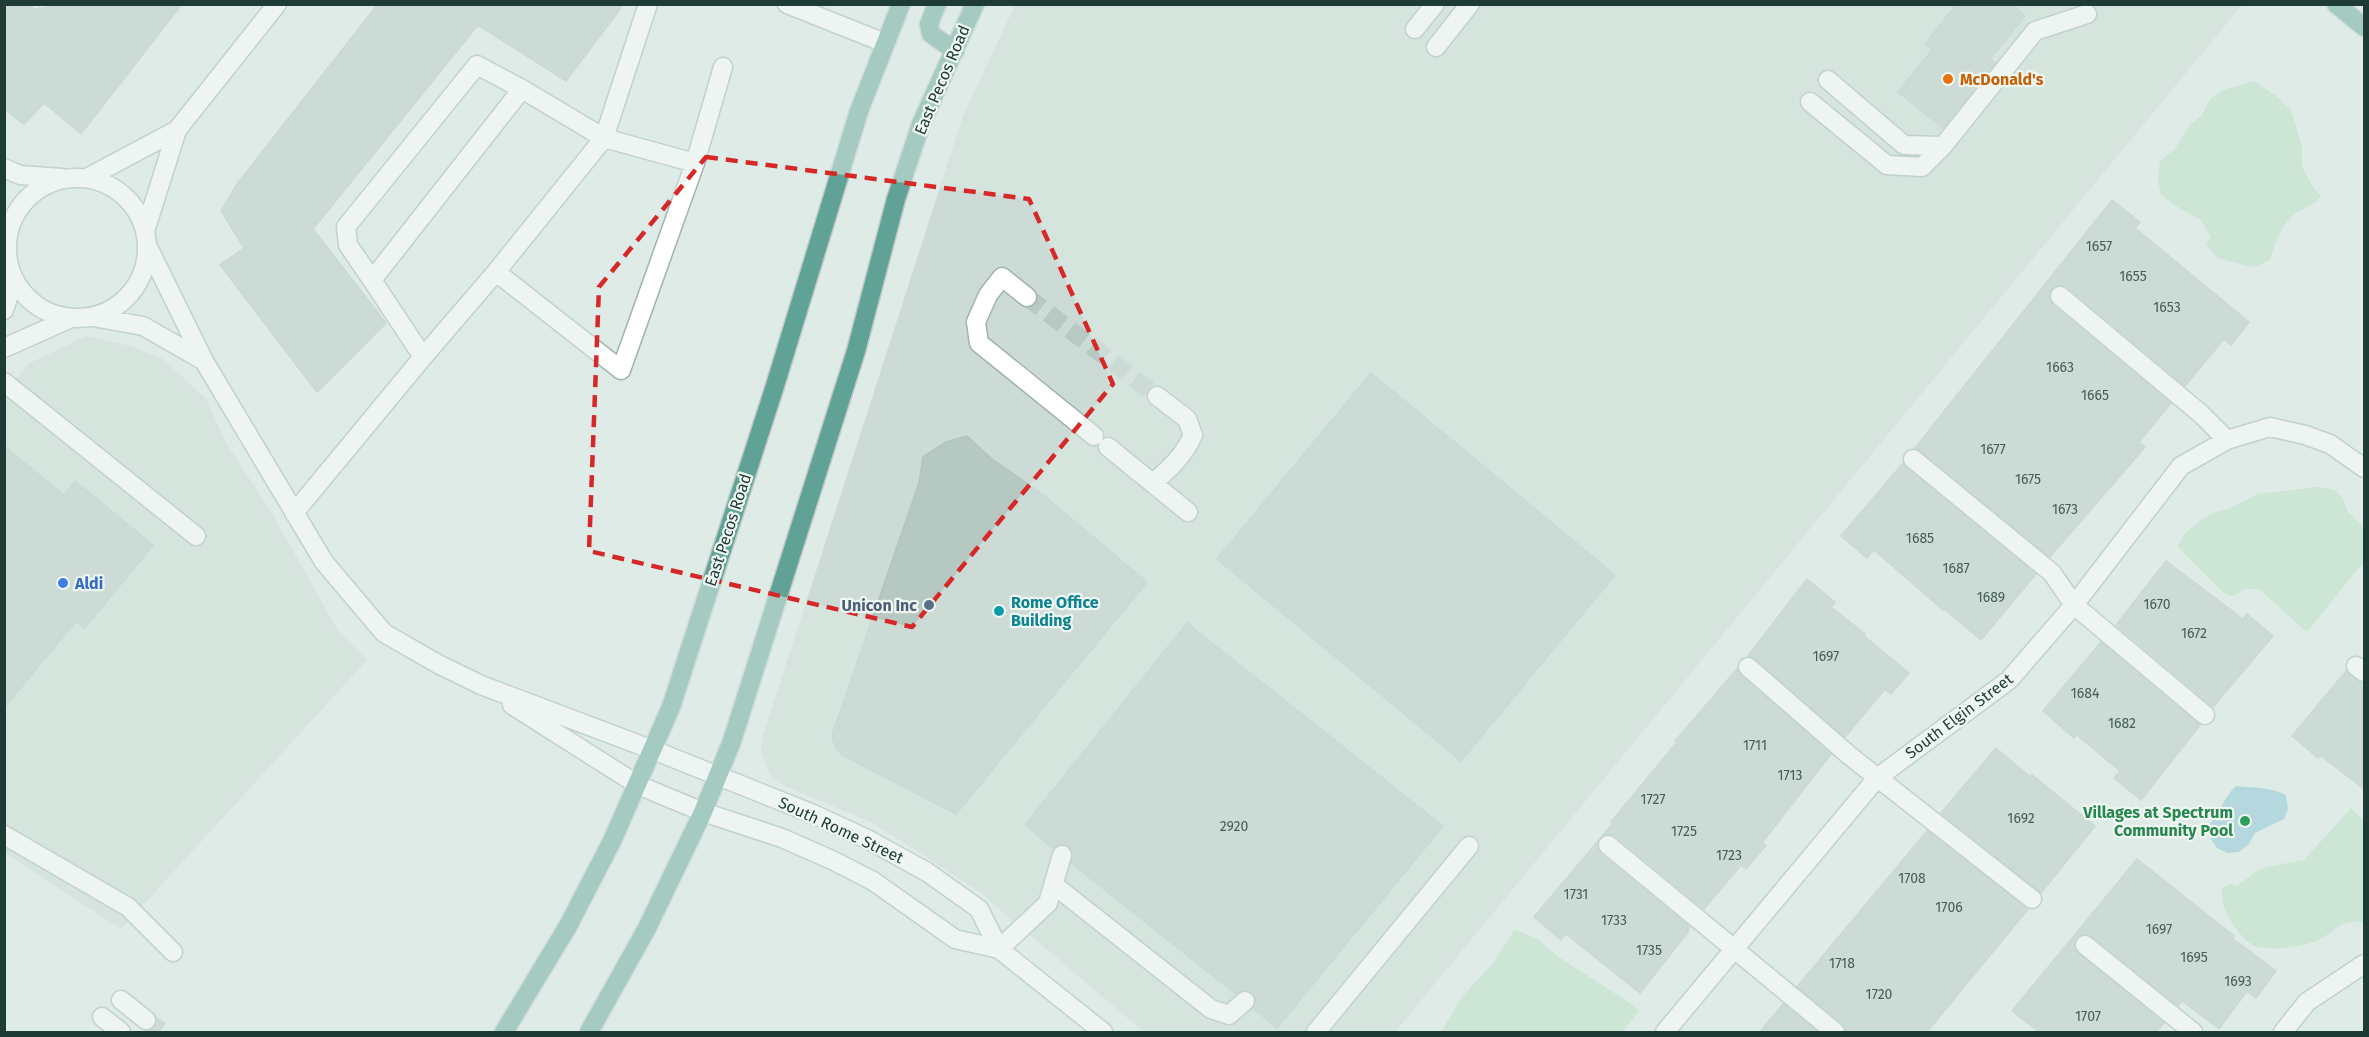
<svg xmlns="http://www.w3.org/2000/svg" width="2369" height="1037" viewBox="0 0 2369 1037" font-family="'Fira Sans',sans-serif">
	<rect width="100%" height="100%" fill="#deebe6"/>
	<!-- built -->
	<path fill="#ccdbd5" d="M 1015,5 L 2242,5 L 1395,1032 L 1144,1032 L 978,891 L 873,823 L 785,786 L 769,774 L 761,752 L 761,742 L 963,116 Z
		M 86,336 L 130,346 L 163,359 L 206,399 L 226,443 L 272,513 L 338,631 L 367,660 L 121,929 L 5,853 L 4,391 L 30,363 Z"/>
	<!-- green -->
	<path fill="#b5dec2" d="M 2254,81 L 2276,96 L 2291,110 L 2302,146 L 2302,167 L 2311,184 L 2321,196 C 2315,205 2305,207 2296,213 C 2281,225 2275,242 2270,260 L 2255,267 L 2232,262 L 2218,258 L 2206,245 L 2211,237 L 2201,220 L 2176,206 L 2161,195 L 2158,181 L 2160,161 L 2175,149 L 2189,126 L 2202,115 L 2211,98 L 2226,89 Z
		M 2317,487 L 2333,489 L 2342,497 L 2348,512 L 2364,527 L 2364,564 L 2359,567 L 2307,632 L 2259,589 L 2245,589 L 2233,596 L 2224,593 L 2177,546 L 2186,532 L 2212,513 L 2228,509 L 2258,494 Z
		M 2351,808 L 2364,821 L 2364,921 L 2361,923 C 2346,917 2336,929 2324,937 C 2311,946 2271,952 2255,946 C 2249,944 2242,936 2238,931 C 2227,917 2221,906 2222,888 L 2230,884 L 2237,886 L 2254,873 L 2266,867 L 2304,860 Z
		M 1515,929 L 1539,940 L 1557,956 L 1630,1003 L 1639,1011 L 1622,1032 L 1441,1032 L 1462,997 L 1494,962 Z"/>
	<!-- water -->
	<path fill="#82c2d4" d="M 2236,786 C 2252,788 2272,787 2286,795 L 2288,809 L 2284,819 L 2255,833 L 2249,844 L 2239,852 L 2227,853 L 2217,848 L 2211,839 L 2210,824 C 2220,812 2224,797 2236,786 Z"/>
	<!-- building -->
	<path fill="#b6c8c2" stroke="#b0c5bd" stroke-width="1.5" d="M 4,4 L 29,4 L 34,9 L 57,6 L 59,4 L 182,4 L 81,134 L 44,103 L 24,124 L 4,109 Z
		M 378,4 L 624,4 L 566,81 L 478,25 L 313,229 L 386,323 L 317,392 L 220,265 L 244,248 L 221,211 L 237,184 Z
		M 1957,4 L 2012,4 L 2025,16 L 1990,59 L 1995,63 L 1943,128 L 1898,92 L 1932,50 L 1925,44 Z
		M 2112,200 L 2140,222 L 2135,228 L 2249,322 L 2231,345 L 2224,339 L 2185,386 L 2067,287 L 2057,285 L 2051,289 L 2049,299 L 2053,305 L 2171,403 L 2139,442 L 2145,447 L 2050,557 L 1915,448 Z
		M 1371,373 L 1615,575 L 1461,761 L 1217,559 Z
		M 967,436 L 992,459 L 1042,494 L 1147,582 L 956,814 L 842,755 L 835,747 L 832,735 L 919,483 L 923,457 L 946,442 Z
		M 4,446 L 64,495 L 75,481 L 153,545 L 85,628 L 76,621 L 4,708 Z
		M 1903,463 L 2036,574 L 1981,640 L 1944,609 L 1943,610 L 1874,550 L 1867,558 L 1841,536 Z
		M 2166,561 L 2243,619 L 2247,614 L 2273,636 L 2213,707 L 2116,625 Z
		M 1807,579 L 1835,602 L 1831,607 L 1865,634 L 1864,636 L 1909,673 L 1891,694 L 1885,689 L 1845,737 L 1755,659 L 1748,656 Z
		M 1187,623 L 1443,826 L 1277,1028 L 1253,1008 L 1256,999 L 1253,993 L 1243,990 L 1236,994 L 1071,863 L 1073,853 L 1070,847 L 1060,844 L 1053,848 L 1025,825 Z
		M 2101,642 L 2200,725 L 2141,800 L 2114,778 L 2120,771 L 2077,735 L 2074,738 L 2043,711 Z
		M 1737,669 L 1741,675 L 1831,754 L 1762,843 L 1766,845 L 1746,869 L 1741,865 L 1704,909 L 1615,836 L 1609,834 L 1602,836 L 1613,823 L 1611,822 L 1677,742 L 1675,741 Z
		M 2346,671 L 2357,681 L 2364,683 L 2364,789 L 2320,755 L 2318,758 L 2292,736 Z
		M 1996,748 L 2030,777 L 2032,775 L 2095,826 L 2041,893 L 1941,813 Z
		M 1927,831 L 2028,909 L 1927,1032 L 1846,1032 L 1842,1023 L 1797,987 Z
		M 1598,841 L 1597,848 L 1601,854 L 1690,927 L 1687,930 L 1689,931 L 1640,993 L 1566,934 L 1561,940 L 1534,917 Z
		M 2137,859 L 2234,936 L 2232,938 L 2276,971 L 2256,998 L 2247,991 L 2219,1029 L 2182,1001 L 2178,1006 L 2092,936 L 2082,934 L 2074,943 L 2078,953 L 2164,1023 L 2155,1032 L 2039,1032 L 2012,1011 Z
		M 1783,1004 L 1818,1032 L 1760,1032 Z"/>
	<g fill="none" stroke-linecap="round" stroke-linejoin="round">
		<!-- minor-tunnel -->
		<path stroke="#b8c8c3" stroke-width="18" stroke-dasharray="18 9" stroke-linecap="butt" d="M 1027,297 L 1157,396
			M 146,1020 L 163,1032"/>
		<defs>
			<path id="minor" d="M 787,4 L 885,43
				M 1415,29 L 1435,4
				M 1436,47 L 1470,4
				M 1828,80 L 1904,145 L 1943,146
				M 1810,102 L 1887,165 L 1922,167 L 1943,146 L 2035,31 L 2087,14
				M 4,168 L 20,175 L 62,178
				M7 248a70 70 0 1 1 140 0a70 70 0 1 1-140 0Z
				M 87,178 L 177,130
				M 146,228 L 177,130 L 277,4
				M 149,249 L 204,361 L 315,547 L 324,562 L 384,633 L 438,664 L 481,685 L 653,750 L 811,813 L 867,839 L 927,872 L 979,909 L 999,949
				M 496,272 L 604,138 L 648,4
				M 372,280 L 348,245 L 346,227 L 477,65 L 522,89
				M 2060,296 L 2201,414 L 2227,440
				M 1027,297 L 1002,277 L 988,295 L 976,322 L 979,343 L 1094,436
				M 4,310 L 14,280
				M 93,317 L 143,326 L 204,361
				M 4,348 L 69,319
				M 423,357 L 372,280 L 522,89 L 604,138 L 695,163 L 723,67
				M 4,382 L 196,536
				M 1108,447 L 1188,512
				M 1913,459 L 2052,573 L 2074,605 L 2205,715
				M 1153,483 C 1169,469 1184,456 1193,435 L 1187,419 L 1157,396
				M 294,513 L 423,357 L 496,272 L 621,370 L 695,163
				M 2356,666 L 2364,672
				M 1748,667 L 1850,756 L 2032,899
				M 512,705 L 638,785 L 703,812 L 782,838 L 834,861 L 873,881 L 955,939 L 999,949 L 1103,1032
				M 4,835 L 128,907 L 173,952
				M 1608,845 L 1835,1032
				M 1054,885 L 1211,1009 L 1229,1015 L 1245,1001
				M 2085,945 L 2193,1032
				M 999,949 L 1048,903 L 1062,855
				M 121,1000 L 146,1020
				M 102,1017 L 121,1032
				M 1316,1032 L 1469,846
				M 1665,1032 L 1877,778 L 2009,680 L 2074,605 L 2181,466 L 2227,440 L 2270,427 L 2305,435 L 2330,444 L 2364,468
				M 2283,1032 L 2307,1002 L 2364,964"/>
			<path id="major" d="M 937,4 L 929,24 L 931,34 L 955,51
				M 2336,4 L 2364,27
				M 504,1032 L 568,926 L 612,841 L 671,707 L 774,389 L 859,111 L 901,4
				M 589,1032 L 646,930 L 703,812 L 732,741 L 856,351 L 896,199 L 921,124 L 975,4"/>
		</defs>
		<!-- minor casing -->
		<use href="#minor" stroke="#a1b3ad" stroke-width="21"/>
		<!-- major casing -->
		<use href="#major" stroke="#c0c8c6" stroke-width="21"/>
		<!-- minor -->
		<use href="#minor" stroke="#fff" stroke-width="18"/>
		<!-- major -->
		<use href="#major" stroke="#60a396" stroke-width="18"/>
	</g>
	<!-- marked area -->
	<path d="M0 0H2369V1037H0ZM 706,157 L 1029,199 L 1113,384 L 912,627 L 589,551 L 599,287 Z" fill="#deebe6" fill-opacity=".55" fill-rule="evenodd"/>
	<path fill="none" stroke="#d62828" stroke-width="4.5" stroke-dasharray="12 8" stroke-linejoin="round" d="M 706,157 L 1029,199 L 1113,384 L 912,627 L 589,551 L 599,287 Z"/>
	<!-- markers -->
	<circle fill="#e8710a" stroke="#eff7f3" stroke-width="2" cx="1948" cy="79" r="6"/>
	<circle fill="#3f7fe0" stroke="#eff7f3" stroke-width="2" cx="63" cy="583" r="6"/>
	<circle fill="#5c6f8a" stroke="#eff7f3" stroke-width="2" cx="929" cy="605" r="6"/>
	<circle fill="#0f9aa8" stroke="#eff7f3" stroke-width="2" cx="999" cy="611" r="6"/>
	<circle fill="#2e9e5b" stroke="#eff7f3" stroke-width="2" cx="2245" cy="821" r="6"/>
	<g text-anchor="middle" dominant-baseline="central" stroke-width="4.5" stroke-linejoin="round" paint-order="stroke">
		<!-- number labels -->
		<g font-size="14" fill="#455e58">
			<text x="2099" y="246">1657</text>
			<text x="2133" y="276">1655</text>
			<text x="2167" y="307">1653</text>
			<text x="2060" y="367">1663</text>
			<text x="2095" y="395">1665</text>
			<text x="1993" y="449">1677</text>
			<text x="2028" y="479">1675</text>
			<text x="2065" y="509">1673</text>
			<text x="1920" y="538">1685</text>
			<text x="1956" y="568">1687</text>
			<text x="1991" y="597">1689</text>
			<text x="2157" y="604">1670</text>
			<text x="2194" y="633">1672</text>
			<text x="1826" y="656">1697</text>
			<text x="2085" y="693">1684</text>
			<text x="2122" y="723">1682</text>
			<text x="1755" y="745">1711</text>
			<text x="1790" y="775">1713</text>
			<text x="1653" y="799">1727</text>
			<text x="2021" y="818">1692</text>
			<text x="1234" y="826">2920</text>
			<text x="1684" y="831">1725</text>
			<text x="1729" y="855">1723</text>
			<text x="1912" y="878">1708</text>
			<text x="1576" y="894">1731</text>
			<text x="1949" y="907">1706</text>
			<text x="1614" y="920">1733</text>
			<text x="2159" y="929">1697</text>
			<text x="1649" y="950">1735</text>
			<text x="2194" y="957">1695</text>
			<text x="1842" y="963">1718</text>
			<text x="2238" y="981">1693</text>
			<text x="1879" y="994">1720</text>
			<text x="2088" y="1016">1707</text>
		</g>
		<!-- food labels -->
		<g font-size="16" font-weight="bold" fill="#c56008" stroke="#eff7f3" text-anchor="start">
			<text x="1960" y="79">McDonald's</text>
		</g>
		<!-- street labels -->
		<g font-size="16" fill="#1f3b35" stroke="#eff7f3">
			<text transform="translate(942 80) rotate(-67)">East Pecos Road</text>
			<text transform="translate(728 530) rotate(-72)">East Pecos Road</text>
			<text transform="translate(1959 716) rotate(-37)">South Elgin Street</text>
			<text transform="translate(841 830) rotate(25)">South Rome Street</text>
		</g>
		<!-- shop labels -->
		<g font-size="16" font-weight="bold" fill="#366cbe" stroke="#eff7f3" text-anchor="start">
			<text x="75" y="583">Aldi</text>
		</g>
		<!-- culture labels -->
		<g font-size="16" font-weight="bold" fill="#0d838f" stroke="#eff7f3" text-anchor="start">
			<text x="1011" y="602">Rome Office<tspan x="1011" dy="18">Building</tspan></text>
		</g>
		<!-- service labels -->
		<g font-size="16" font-weight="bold" fill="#4e5e75" stroke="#eff7f3" text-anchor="end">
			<text x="917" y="605">Unicon Inc</text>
		</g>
		<!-- leisure labels -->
		<g font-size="16" font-weight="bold" fill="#27864d" stroke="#eff7f3" text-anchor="end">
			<text x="2233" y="812">Villages at Spectrum<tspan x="2233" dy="18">Community Pool</tspan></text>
		</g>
	</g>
	<!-- border -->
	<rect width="2369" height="1037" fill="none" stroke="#1f3b35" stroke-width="12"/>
</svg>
